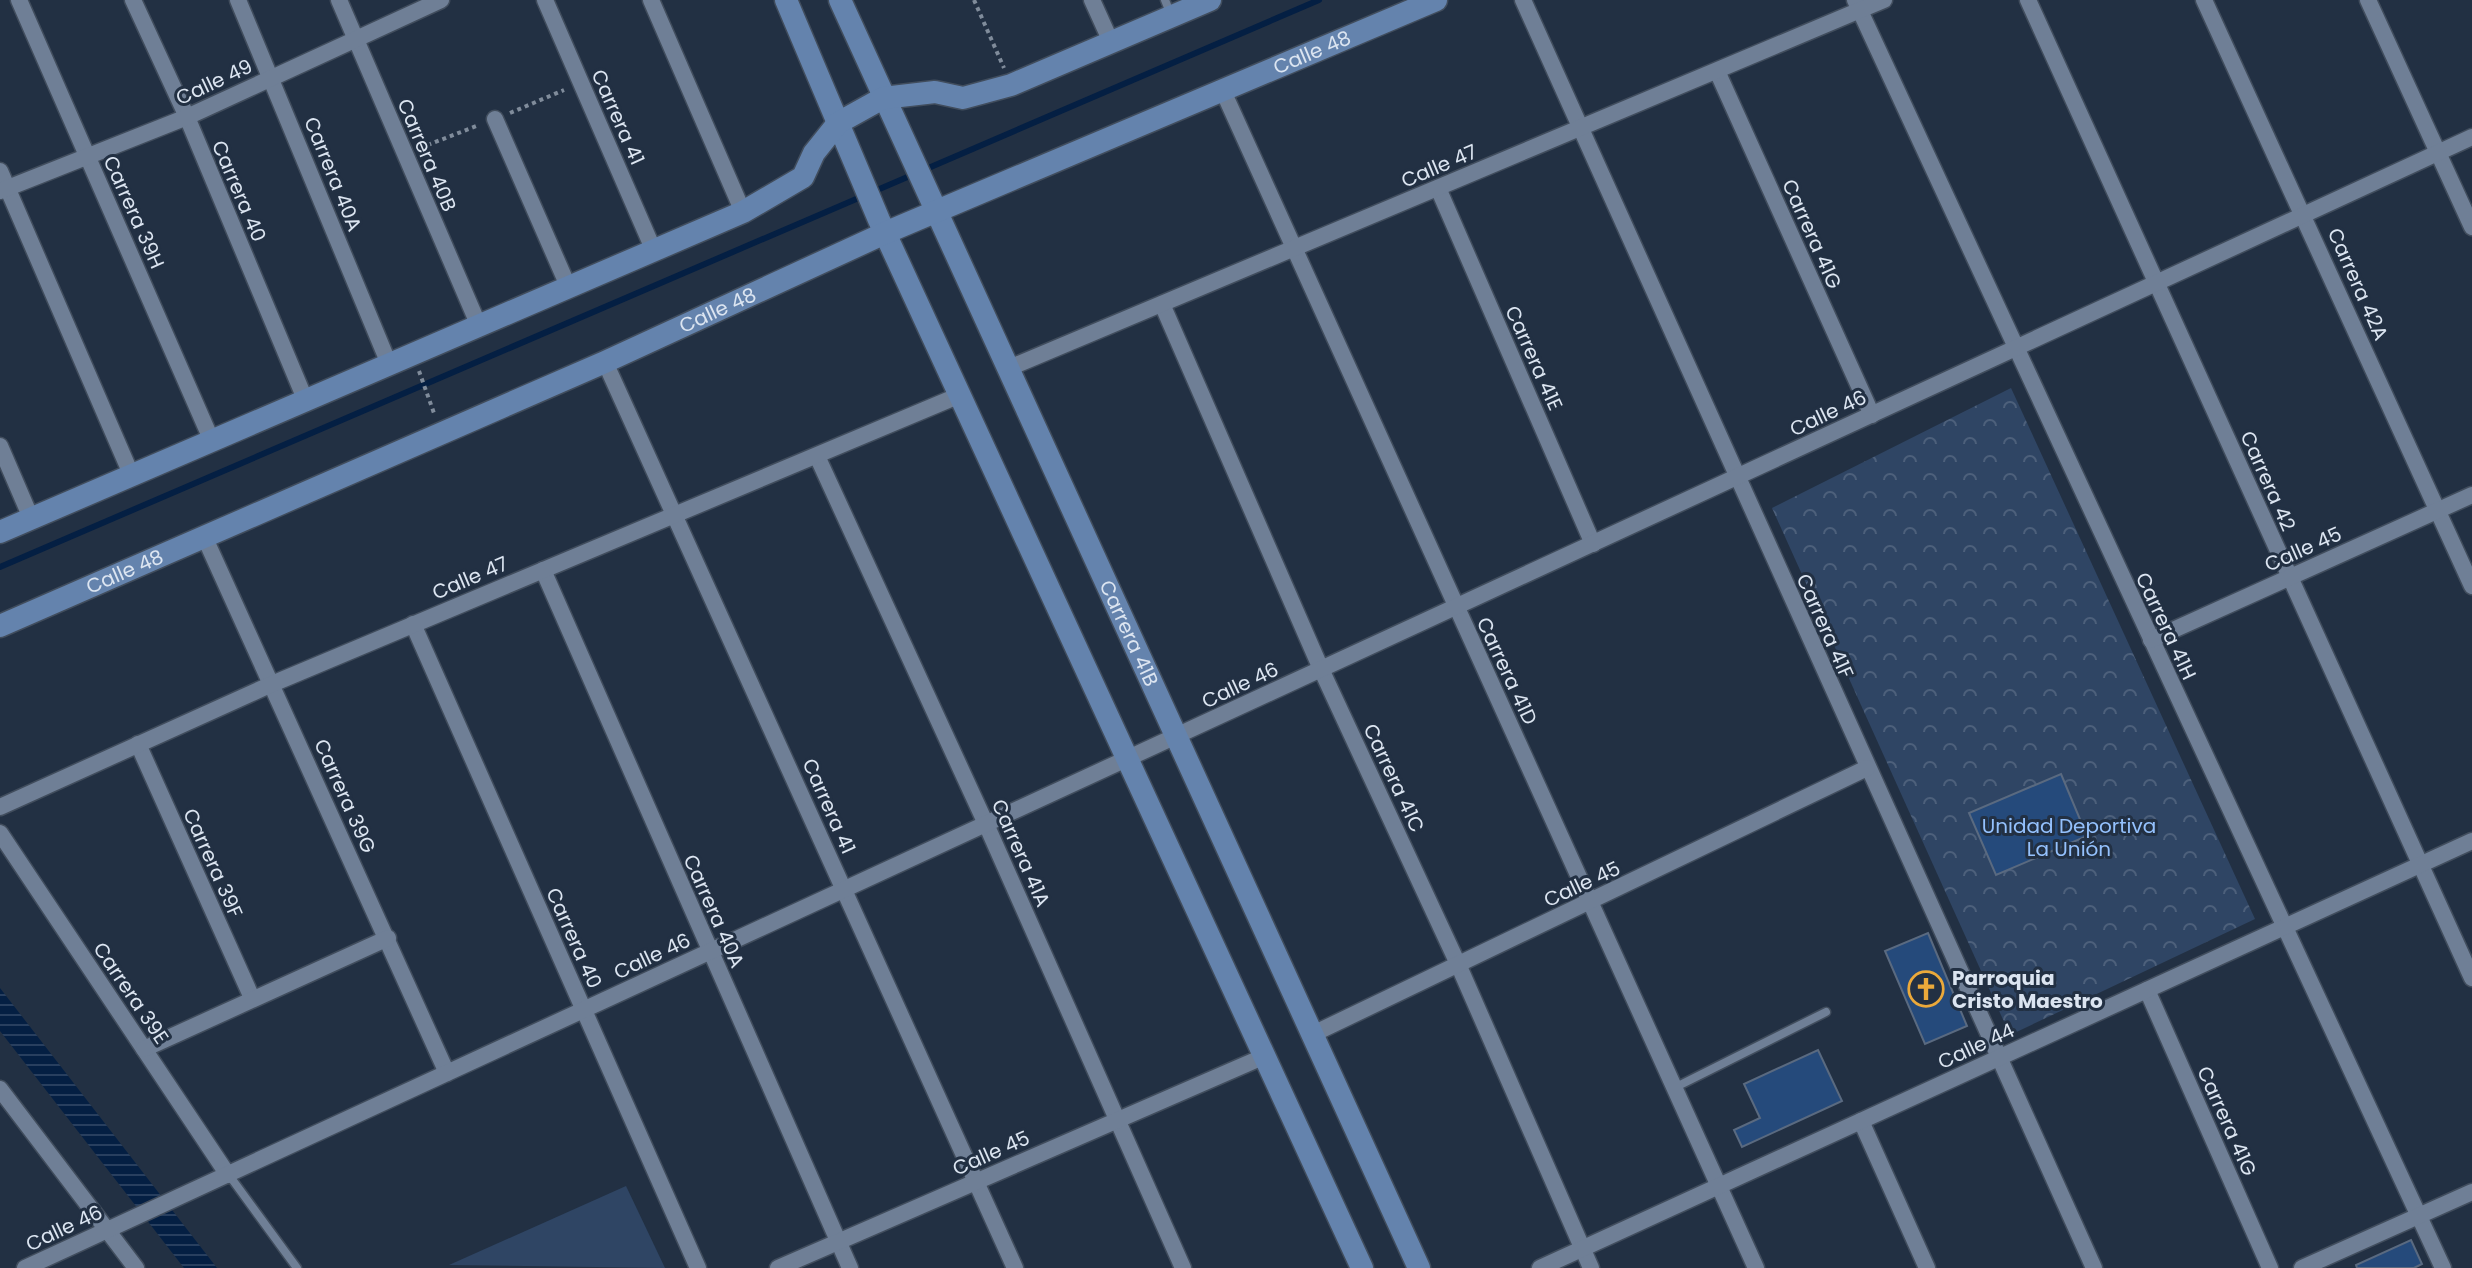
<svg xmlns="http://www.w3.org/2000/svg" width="2472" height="1268" font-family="Poppins,sans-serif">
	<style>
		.park { fill: url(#park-crowns) }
		.pitch { fill: #2f4564 }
		.water { fill: url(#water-rules) }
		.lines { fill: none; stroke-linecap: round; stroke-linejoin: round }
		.stream { stroke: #041f43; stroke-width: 6 }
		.building { fill: #254a7b; stroke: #5a6a80; stroke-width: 2 }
		.lane-casing { stroke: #414d5d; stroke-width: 11 }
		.street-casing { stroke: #414d5d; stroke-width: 19 }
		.secondary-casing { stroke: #414d5d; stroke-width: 25 }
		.path { stroke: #808c9b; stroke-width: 4; stroke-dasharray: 4 4; stroke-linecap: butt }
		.lane { stroke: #6f7f96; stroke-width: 8 }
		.street { stroke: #6f7f96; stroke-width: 16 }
		.secondary { stroke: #6483ad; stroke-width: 22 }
		.labels { text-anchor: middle; stroke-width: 6; stroke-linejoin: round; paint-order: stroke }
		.street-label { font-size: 20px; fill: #dce5f1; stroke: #223043 }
		.park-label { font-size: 20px; fill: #94c1fd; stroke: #223043 }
		.poi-label { font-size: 20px; font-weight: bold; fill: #dce5f1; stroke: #223043; text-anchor: start }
	</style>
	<defs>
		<pattern id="park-crowns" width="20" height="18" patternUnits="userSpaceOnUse" patternTransform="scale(2)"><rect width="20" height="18" fill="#2f4564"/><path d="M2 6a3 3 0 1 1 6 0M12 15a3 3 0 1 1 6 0" fill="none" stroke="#4d607b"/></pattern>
		<pattern id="water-rules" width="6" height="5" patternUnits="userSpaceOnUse" patternTransform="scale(2)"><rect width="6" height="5" fill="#041f43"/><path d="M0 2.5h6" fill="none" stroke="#283f5f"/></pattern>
	</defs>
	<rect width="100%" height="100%" fill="#223043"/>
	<polygon class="park" points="2011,388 2255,919 2010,1035 1772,508"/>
	<polygon class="pitch" points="626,1186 665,1268 449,1265"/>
	<polygon class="water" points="0,988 217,1268 184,1268 0,1031"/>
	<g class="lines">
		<polyline class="stream" points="0,567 1319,0"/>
	</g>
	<g class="building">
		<polygon points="2061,774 2087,836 1996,875 1969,813"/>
		<polygon points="1928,933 1967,1026 1925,1044 1885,951"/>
		<polygon points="1818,1050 1842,1101 1742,1147 1734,1130 1760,1118 1744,1084"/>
		<polygon points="2411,1240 2422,1264 2414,1268 2357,1268 2356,1265"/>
	</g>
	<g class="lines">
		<defs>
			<g id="lane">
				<polyline points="1165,0 1171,15"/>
				<polyline points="1674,1088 1826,1012"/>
				<polyline points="229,1175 297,1268"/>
			</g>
			<g id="street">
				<polyline points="19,0 211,439"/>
				<polyline points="133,0 187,117 305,399"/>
				<polyline points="238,0 389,364"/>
				<polyline points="339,0 479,326"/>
				<polyline points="545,0 654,251"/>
				<polyline points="651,0 743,212"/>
				<polyline points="1092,0 1111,42"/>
				<polyline points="1523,0 2094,1268"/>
				<polyline points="1855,0 2443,1268"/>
				<polyline points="2028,0 2472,978"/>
				<polyline points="2204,0 2472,586"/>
				<polyline points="2368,0 2472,227"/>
				<polyline points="1717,71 1872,415"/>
				<polyline points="1223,91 1756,1268"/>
				<polyline points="495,119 568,286"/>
				<polyline points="0,171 131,474"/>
				<polyline points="1438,188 1593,544"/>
				<polyline points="0,191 187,117 441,0"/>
				<polyline points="1162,304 1321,669 1458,964 1591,1268"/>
				<polyline points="605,362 1015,1268"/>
				<polyline points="1009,368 1884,0"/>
				<polyline points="0,446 31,518"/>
				<polyline points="817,456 986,824 1183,1268"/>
				<polyline points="204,536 447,1073"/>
				<polyline points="543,570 850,1268"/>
				<polyline points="413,624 698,1268"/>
				<polyline points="2151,640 2472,495"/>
				<polyline points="138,744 252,998"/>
				<polyline points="0,807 272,684 960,395"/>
				<polyline points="0,833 228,1175"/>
				<polyline points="2147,990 2270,1268"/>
				<polyline points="1313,1034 1867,768"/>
				<polyline points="144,1049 388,938"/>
				<polyline points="0,1089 136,1268"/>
				<polyline points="1861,1121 1927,1268"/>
				<polyline points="25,1268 2472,137"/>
				<polyline points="778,1268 1265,1056"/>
				<polyline points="1540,1268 2472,841"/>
				<polyline points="2302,1268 2472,1192"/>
			</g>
			<g id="secondary">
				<polyline points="786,0 879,220 1362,1268"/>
				<path id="s1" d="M840 0 1419 1268"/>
				<polyline points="0,532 743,212 803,177 814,153 838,123 883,98 935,92 963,98 1011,85 1210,0"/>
				<path id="s2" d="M0 626 605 362 885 233 1436 0"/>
			</g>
		</defs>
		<use href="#lane" class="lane-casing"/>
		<use href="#street" class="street-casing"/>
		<use href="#secondary" class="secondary-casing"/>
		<g class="path">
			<polyline points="974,0 1004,68"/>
			<polyline points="510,113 564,90"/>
			<polyline points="420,148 479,125"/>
			<polyline points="419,371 435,416"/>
		</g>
		<use href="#lane" class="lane"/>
		<use href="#street" class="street"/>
		<use href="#secondary" class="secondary"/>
	</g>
	<defs>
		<symbol id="church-ring" viewBox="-11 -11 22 22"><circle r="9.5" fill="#223043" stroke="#eba93a" stroke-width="1.5"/><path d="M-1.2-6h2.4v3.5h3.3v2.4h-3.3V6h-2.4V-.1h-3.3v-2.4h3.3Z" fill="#eba93a"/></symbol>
	</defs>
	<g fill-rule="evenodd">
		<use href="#church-ring" x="1906" y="969" width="40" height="40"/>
	</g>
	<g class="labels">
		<g class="street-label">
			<text dy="7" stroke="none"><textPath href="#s2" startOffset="1432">Calle 48</textPath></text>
			<text transform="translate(214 82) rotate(-25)" y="7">Calle 49</text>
			<text transform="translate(618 117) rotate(66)" y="7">Carrera 41</text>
			<text transform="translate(427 155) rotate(67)" y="7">Carrera 40B</text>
			<text transform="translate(1439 166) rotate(-23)" y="7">Calle 47</text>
			<text transform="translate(333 174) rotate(68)" y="7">Carrera 40A</text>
			<text transform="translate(239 191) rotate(67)" y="7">Carrera 40</text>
			<text transform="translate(134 212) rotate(66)" y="7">Carrera 39H</text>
			<text transform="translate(1812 234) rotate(66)" y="7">Carrera 41G</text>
			<text transform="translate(2358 284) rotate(66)" y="7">Carrera 42A</text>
			<text dy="7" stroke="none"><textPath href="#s2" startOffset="784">Calle 48</textPath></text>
			<text transform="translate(1534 358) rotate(66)" y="7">Carrera 41E</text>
			<text transform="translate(1828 413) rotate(-25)" y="7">Calle 46</text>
			<text transform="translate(2268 481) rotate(66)" y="7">Carrera 42</text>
			<text transform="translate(2303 549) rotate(-24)" y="7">Calle 45</text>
			<text dy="7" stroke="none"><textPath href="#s2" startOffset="136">Calle 48</textPath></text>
			<text transform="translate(470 578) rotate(-23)" y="7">Calle 47</text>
			<text transform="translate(1825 626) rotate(66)" y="7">Carrera 41F</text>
			<text transform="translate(2166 626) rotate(65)" y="7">Carrera 41H</text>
			<text dy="7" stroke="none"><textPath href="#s1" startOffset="696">Carrera 41B</textPath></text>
			<text transform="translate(1507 671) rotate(65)" y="7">Carrera 41D</text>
			<text transform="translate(1240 685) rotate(-25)" y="7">Calle 46</text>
			<text transform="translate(1394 778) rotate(65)" y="7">Carrera 41C</text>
			<text transform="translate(345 796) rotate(66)" y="7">Carrera 39G</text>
			<text transform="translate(829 806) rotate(66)" y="7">Carrera 41</text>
			<text transform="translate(1021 853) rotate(66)" y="7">Carrera 41A</text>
			<text transform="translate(213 863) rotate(66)" y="7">Carrera 39F</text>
			<text transform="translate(1582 884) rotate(-25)" y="7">Calle 45</text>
			<text transform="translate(714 911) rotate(66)" y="7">Carrera 40A</text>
			<text transform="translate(574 938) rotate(66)" y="7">Carrera 40</text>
			<text transform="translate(652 956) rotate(-25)" y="7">Calle 46</text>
			<text transform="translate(131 993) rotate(56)" y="7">Carrera 39E</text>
			<text transform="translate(1976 1046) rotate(-25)" y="7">Calle 44</text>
			<text transform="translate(2227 1121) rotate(66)" y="7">Carrera 41G</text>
			<text transform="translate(991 1153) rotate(-24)" y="7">Calle 45</text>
			<text transform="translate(64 1228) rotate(-25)" y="7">Calle 46</text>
		</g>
		<g class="park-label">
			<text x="2069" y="833">Unidad Deportiva<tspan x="2069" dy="23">La Unión</tspan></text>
		</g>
		<g class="poi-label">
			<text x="1952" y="985">Parroquia<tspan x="1952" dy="23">Cristo Maestro</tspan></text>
		</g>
	</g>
</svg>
